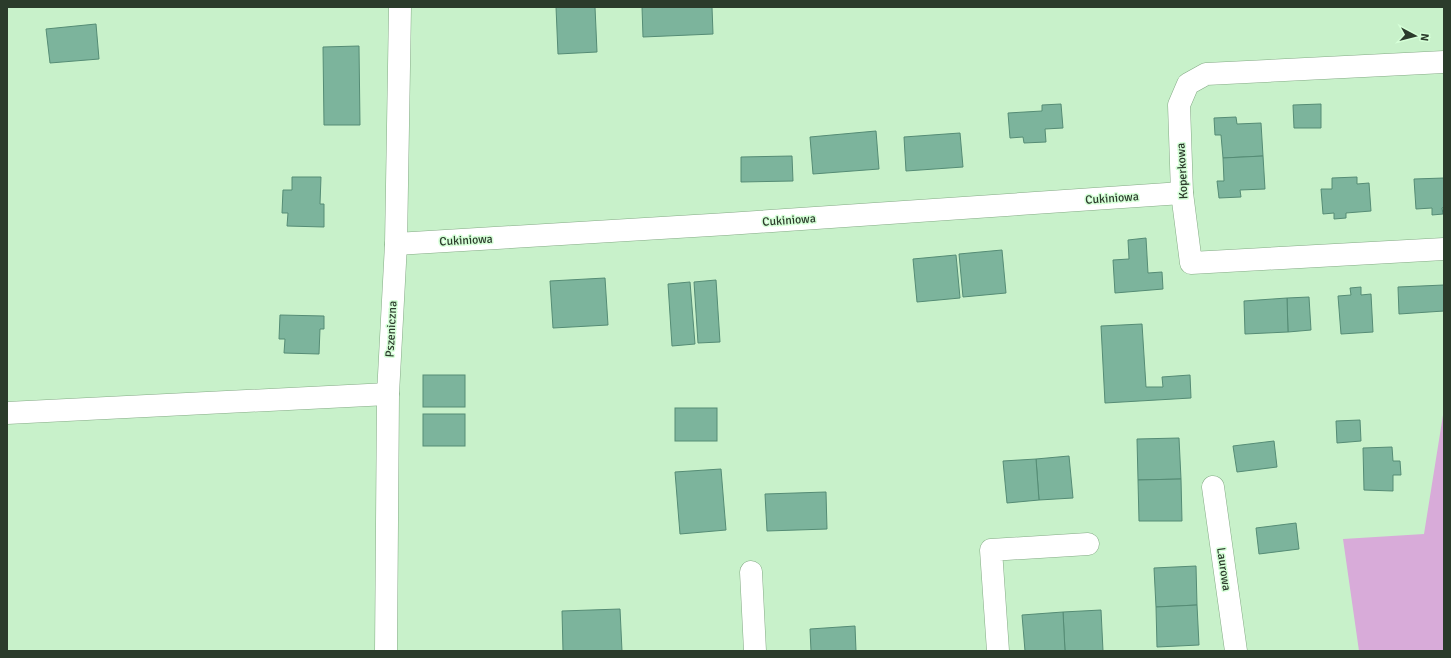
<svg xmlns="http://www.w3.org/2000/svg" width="1451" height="658" font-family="Signika,sans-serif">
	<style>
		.green { fill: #d8abd9 }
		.building { fill: #7cb49c; stroke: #558c75 }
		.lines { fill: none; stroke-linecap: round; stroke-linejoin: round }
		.minor-casing { stroke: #84aa85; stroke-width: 23 }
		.minor { stroke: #fff; stroke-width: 22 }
		.labels { text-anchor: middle; stroke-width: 3; stroke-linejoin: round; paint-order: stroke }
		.street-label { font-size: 12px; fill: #2b3b2b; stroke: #d5ffd7 }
	</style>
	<rect width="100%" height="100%" fill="#c8f1ca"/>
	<polygon class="green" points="1443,415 1444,651 1359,651 1343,539 1424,534"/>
	<g class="building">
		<polygon points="556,7 595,7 597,52 558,54"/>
		<polygon points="642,7 712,7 713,34 643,37"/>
		<polygon points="96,24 99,59 50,63 46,29"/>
		<polygon points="359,46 360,125 324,125 323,47"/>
		<polygon points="1061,104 1063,128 1045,129 1046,142 1024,143 1023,137 1010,138 1008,113 1042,111 1042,105"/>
		<polygon points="1321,104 1321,128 1294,128 1293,105"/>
		<polygon points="1236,117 1237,124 1261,123 1263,156 1223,158 1221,135 1215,135 1214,118"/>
		<polygon points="876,131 879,169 813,174 810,137"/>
		<polygon points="960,133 963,167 906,171 904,137"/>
		<polygon points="792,156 793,181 741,182 741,157"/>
		<polygon points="1263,156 1265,189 1240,190 1241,197 1219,198 1217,181 1224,181 1223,158"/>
		<polygon points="292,177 321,177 320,204 324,204 324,227 287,226 288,213 282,213 283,190 292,190"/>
		<polygon points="1357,177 1357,184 1369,183 1371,211 1346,213 1346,218 1334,219 1334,213 1323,214 1321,189 1332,189 1332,178"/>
		<polygon points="1444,178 1444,207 1442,208 1443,214 1432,215 1432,208 1416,209 1414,179"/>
		<polygon points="1146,238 1148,273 1162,272 1163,289 1115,293 1113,260 1129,259 1128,240"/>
		<polygon points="1002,250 1006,293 963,297 959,254"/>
		<polygon points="956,255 960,298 917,302 913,259"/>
		<polygon points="605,278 608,325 553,328 550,281"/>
		<polygon points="716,280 720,342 698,343 694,282"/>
		<polygon points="690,282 695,344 672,346 668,284"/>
		<polygon points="1444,285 1444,311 1399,314 1398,287"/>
		<polygon points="1361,287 1361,295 1371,294 1373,332 1341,334 1338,296 1351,295 1350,288"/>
		<polygon points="1309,297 1311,330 1288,332 1287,298"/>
		<polygon points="1287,298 1288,332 1245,334 1244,301"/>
		<polygon points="280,315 324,316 324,329 320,329 319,354 284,353 285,339 279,339"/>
		<polygon points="1142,324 1146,387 1163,387 1162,377 1190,375 1191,398 1105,403 1101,326"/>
		<rect x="423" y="375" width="42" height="32"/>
		<rect x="675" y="408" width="42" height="33"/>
		<rect x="423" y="414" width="42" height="32"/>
		<polygon points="1360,420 1361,441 1337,443 1336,421"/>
		<polygon points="1179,438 1181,479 1138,480 1137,439"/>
		<polygon points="1274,441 1277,467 1237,472 1233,446"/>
		<polygon points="1392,447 1393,461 1400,461 1401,475 1393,475 1393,491 1364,490 1363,448"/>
		<polygon points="1069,456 1073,498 1039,500 1036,459"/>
		<polygon points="1036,459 1039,500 1007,503 1003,461"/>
		<polygon points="721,469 726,530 680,534 675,472"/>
		<polygon points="1181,479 1182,521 1139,521 1138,480"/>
		<polygon points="826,492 827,529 767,531 765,494"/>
		<polygon points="1296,523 1299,549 1259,554 1256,528"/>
		<polygon points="1196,566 1197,605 1156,607 1154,568"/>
		<polygon points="1197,605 1199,645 1157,647 1156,607"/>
		<polygon points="620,609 622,651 563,651 562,611"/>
		<polygon points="1101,610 1103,651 1065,651 1063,612"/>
		<polygon points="1063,612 1065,651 1025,651 1022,615"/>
		<polygon points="855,626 856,651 811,651 810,629"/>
	</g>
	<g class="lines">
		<defs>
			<g id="minor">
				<polyline points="1444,62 1206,74 1188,84 1179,105 1182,193 1191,263 1444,249"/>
				<polyline points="396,244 727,224 1182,193"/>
				<polyline points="7,413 388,394"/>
				<polyline points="1213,487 1236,651"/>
				<polyline points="751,572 755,651"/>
				<polyline points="386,651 388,394 396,244 400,7"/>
				<polyline points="998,651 991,550 1088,544"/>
			</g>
		</defs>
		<use href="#minor" class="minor-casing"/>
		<use href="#minor" class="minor"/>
	</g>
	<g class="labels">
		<g class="street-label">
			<text transform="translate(1182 171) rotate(-93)" y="4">Koperkowa</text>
			<text transform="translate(1112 198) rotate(-4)" y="4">Cukiniowa</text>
			<text transform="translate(789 220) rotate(-4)" y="4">Cukiniowa</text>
			<text transform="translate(466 240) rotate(-3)" y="4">Cukiniowa</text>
			<text transform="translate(391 329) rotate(-87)" y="4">Pszeniczna</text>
			<text transform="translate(1224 569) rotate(82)" y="4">Laurowa</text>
		</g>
	</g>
	<rect width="1451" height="658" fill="none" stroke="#2b3b2b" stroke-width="16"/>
	<g transform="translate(1415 36) rotate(97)" stroke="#d5ffd7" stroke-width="3" paint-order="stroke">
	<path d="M0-3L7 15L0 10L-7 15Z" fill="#2b3b2b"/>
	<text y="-6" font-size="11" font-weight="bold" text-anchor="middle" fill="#2b3b2b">N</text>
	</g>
</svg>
